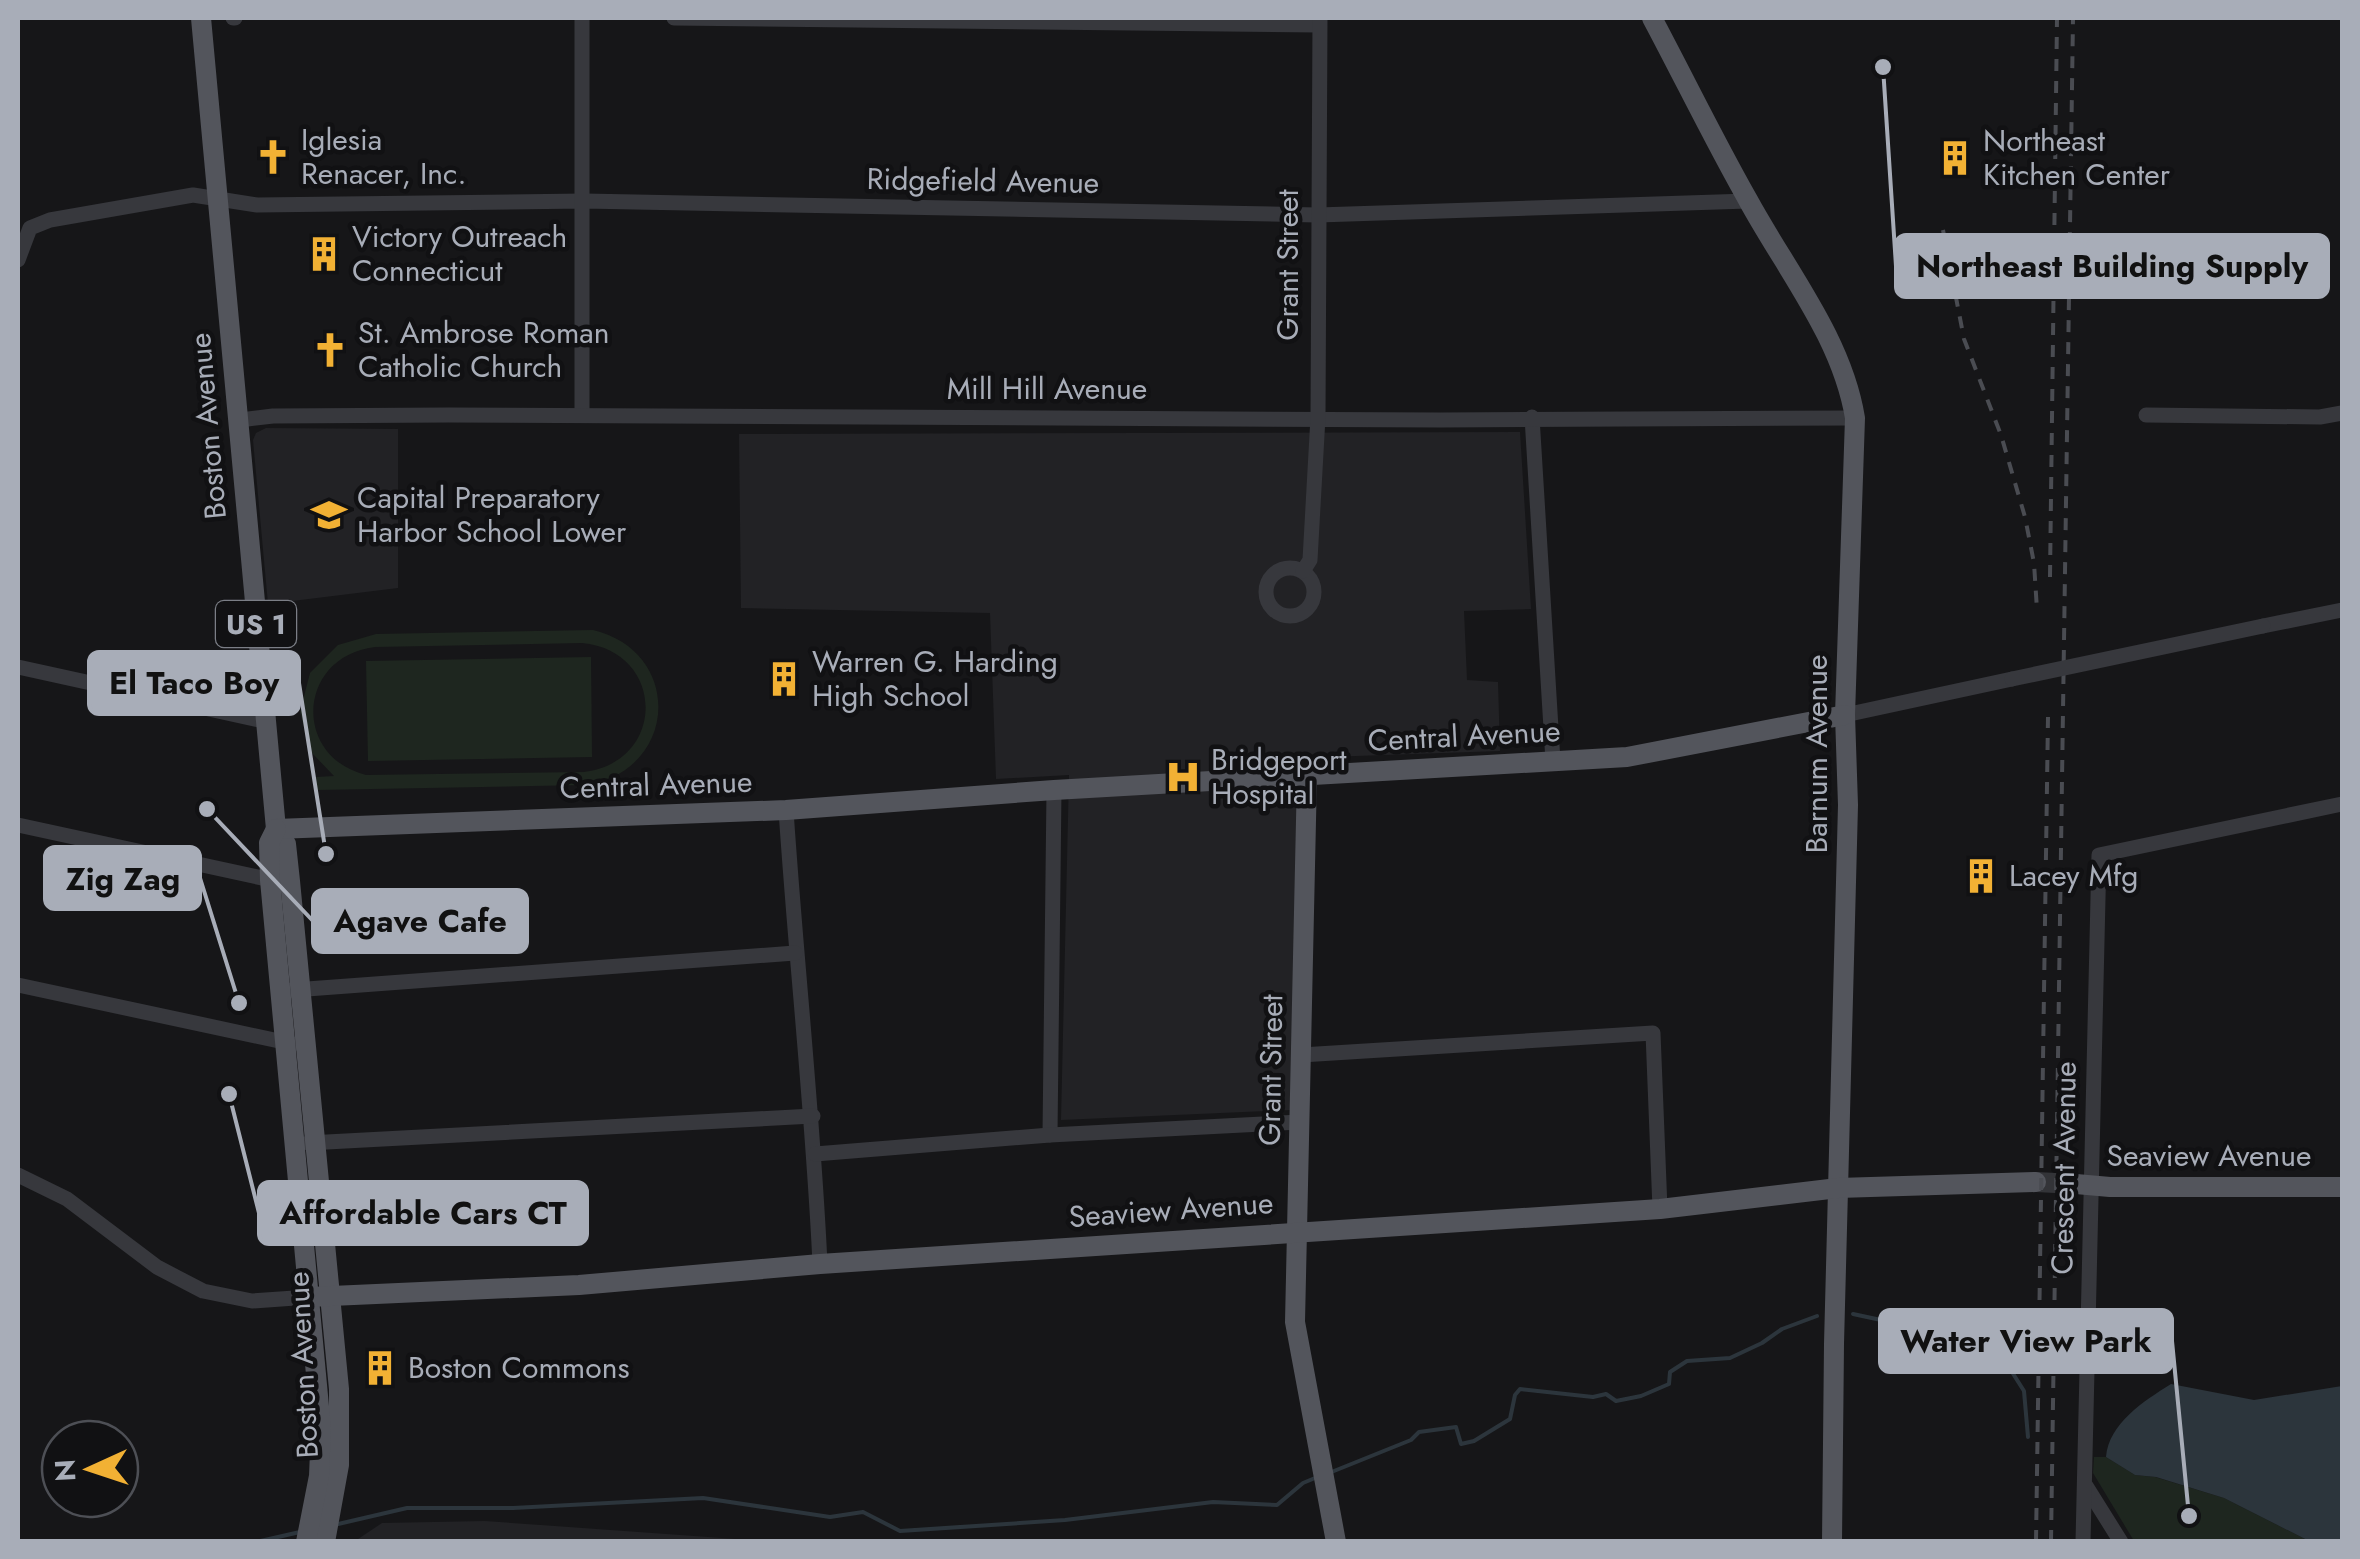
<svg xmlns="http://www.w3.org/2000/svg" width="2360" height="1559" font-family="Jost,sans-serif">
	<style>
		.built { fill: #222225 }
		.green { fill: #1e261f; fill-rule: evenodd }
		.water { fill: #2c353c }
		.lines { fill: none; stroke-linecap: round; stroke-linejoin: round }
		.stream { stroke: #2c353c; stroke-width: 4 }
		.major-tunnel { stroke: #333438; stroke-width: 20; stroke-dasharray: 20 10; stroke-linecap: butt }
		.minor { stroke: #37383d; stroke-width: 15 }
		.major { stroke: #53555c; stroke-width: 20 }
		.rail { stroke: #4a4c52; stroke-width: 4; stroke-dasharray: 12 10; stroke-linecap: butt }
		.minor-bridge { stroke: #37383d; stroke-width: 15 }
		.labels { text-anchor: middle; stroke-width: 9; stroke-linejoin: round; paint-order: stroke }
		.shield { fill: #111113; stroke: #7b7e86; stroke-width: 2.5 }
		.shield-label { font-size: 28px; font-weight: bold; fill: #a8adb8 }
		.poi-label { font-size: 30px; fill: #a8adb8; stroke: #111113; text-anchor: start }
		.street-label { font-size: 30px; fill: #a8adb8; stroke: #111113 }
		.leader { fill: none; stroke: #a8adb8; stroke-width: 4 }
		.callout-dot { fill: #a8adb8; stroke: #111113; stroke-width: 4 }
		.callout { fill: #a8adb8; stroke: #a8adb8; stroke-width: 4 }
		.callout-label { font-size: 32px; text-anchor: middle; font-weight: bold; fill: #111 }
	</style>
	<rect width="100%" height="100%" fill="#161618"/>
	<g class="built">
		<polygon points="266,428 398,429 398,588 268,604 253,440 256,433"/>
		<polygon points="1520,432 1531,609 1464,611 1467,680 1498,682 1500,751 1298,758 1292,1110 1061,1120 1069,775 996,779 990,613 741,608 739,434"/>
		<polygon points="485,1521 764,1541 355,1541 382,1523"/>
	</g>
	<g class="green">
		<path d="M593 630C685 652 678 773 584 785L317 790 316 777 334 776 310 751 300 712 310 673 338 645 376 634ZM582 643C666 651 667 762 584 772L366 775C291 756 298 656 375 647Z"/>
		<polygon points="591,657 592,757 368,761 366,661"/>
		<polygon points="2094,1457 2106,1457 2135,1475 2155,1477 2224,1498 2309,1541 2134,1541 2093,1473"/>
	</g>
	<path class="water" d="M2171 1384 2254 1400 2342 1386V1541H2309L2224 1498 2156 1477 2135 1475 2106 1457C2109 1423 2144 1401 2171 1384Z"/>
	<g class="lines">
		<g class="stream">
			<polyline points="1853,1314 1881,1320 1901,1334 1952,1336 1991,1352 2012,1372 2024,1391 2028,1437"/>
			<polyline points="1329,1473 1411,1440 1419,1432 1456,1427 1461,1444 1474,1441 1510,1419 1515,1395 1520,1389 1593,1397 1606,1394 1616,1401 1641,1396 1669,1384 1670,1372 1687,1361 1730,1358 1762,1343 1782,1329 1817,1316"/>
			<polyline points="334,1525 407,1508 513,1508 703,1498 830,1517 863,1512 900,1531 1065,1520 1213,1502 1277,1505 1303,1483 1315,1478"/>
			<polyline points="256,1542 300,1532"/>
		</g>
		<polyline class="major-tunnel" points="2036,1182 2076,1184"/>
		<g class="minor">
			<polyline points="233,18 235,18"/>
			<polyline points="674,18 1319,25"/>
			<polyline points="18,260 30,228 50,220 193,195 257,205 584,201 1318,215 1748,201"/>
			<polyline points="582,415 582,18"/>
			<polyline points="2146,415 2320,417 2342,413"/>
			<polyline points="1532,417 1553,761"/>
			<polyline points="240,420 273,416 449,415 1441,420 1855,418"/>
			<circle cx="1290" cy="592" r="24"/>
			<polyline points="1303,571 1310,560 1318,417 1320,18"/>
			<polyline points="2263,626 2342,610"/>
			<polyline points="18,667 264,721"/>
			<polyline points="1845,715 2012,679"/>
			<path d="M786 810C796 961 813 1112 820 1264"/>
			<polyline points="18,825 276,881"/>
			<polyline points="18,985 293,1044"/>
			<polyline points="280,991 795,953"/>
			<polyline points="1301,1055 1653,1033 1660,1209"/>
			<polyline points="1050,1135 1054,790"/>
			<polyline points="308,1143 813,1116"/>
			<polyline points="815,1154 1050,1135 1300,1122"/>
			<polyline points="18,1175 67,1199 157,1267 203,1291 252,1301 309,1297"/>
			<polyline points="2086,1486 2121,1542"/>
			<polyline points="2083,1542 2099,855 2342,804"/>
		</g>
		<g class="major">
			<polyline points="201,18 276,829 286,844 290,881 339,1389 339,1465 325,1542"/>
			<path d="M1652 18C1684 78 1714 140 1748 200 1786 270 1842 338 1855 418L1845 715 1848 805 1834 1344 1832 1542"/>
			<polyline points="1307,775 1295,1322 1336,1542"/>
			<polyline points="276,829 786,810 1054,790 1627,757 1845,715"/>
			<polyline points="276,829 269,843 270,880 321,1428 319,1476 306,1542"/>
			<polyline points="2076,1184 2110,1187 2342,1187"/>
			<polyline points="309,1297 579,1285 820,1264 1660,1209 1838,1188 2036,1182"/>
		</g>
		<g class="rail">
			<polyline points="1943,230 1964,339 2001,435 2025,517 2034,563 2037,610"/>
			<polyline points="2050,577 2057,18"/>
			<polyline points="2036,1542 2048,717"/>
			<polyline points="2051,1542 2073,18"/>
		</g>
		<polyline class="minor-bridge" points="2012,679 2263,626"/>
	</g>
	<defs>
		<symbol id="church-bare" viewBox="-9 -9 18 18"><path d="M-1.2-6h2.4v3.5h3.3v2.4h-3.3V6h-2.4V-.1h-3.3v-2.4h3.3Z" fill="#f2b134" stroke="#111113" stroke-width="2.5" paint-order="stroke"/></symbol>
		<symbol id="building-bare" viewBox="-9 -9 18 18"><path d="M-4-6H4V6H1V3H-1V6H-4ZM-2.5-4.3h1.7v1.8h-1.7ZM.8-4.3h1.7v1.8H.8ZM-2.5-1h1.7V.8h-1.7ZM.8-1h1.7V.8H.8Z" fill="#f2b134" stroke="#111113" stroke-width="2.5" paint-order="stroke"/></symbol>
		<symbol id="school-bare" viewBox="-9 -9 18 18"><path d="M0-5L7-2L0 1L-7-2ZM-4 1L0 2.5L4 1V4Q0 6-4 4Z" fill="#f2b134" stroke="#111113" stroke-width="2.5" paint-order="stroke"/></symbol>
		<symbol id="hospital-bare" viewBox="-9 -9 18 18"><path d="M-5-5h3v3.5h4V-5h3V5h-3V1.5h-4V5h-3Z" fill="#f2b134" stroke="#111113" stroke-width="2.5" paint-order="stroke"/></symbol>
	</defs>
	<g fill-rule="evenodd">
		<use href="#church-bare" x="248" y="132" width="50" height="50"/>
		<use href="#building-bare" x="1930" y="133" width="50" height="50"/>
		<use href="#building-bare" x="299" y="229" width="50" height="50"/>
		<use href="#church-bare" x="305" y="325" width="50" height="50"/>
		<use href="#school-bare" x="304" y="490" width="50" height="50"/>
		<use href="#building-bare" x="759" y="654" width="50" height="50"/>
		<use href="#hospital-bare" x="1158" y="752" width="50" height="50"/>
		<use href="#building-bare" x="1956" y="851" width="50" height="50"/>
		<use href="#building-bare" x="355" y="1343" width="50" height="50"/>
	</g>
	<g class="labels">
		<rect class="shield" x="216" y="601" width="80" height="46" rx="8"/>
		<g class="shield-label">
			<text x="256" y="634">US 1</text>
		</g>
		<g class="poi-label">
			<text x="301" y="150">Iglesia<tspan x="301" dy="34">Renacer, Inc.</tspan></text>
			<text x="1983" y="151">Northeast<tspan x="1983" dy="34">Kitchen Center</tspan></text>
			<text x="352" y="247">Victory Outreach<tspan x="352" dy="34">Connecticut</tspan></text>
			<text x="358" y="343">St. Ambrose Roman<tspan x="358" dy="34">Catholic Church</tspan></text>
			<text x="357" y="508">Capital Preparatory<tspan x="357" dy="34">Harbor School Lower</tspan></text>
			<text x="812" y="672">Warren G. Harding<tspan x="812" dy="34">High School</tspan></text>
			<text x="1211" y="770">Bridgeport<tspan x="1211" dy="34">Hospital</tspan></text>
			<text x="2009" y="886">Lacey Mfg</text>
			<text x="408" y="1378">Boston Commons</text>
		</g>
		<g class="street-label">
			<text transform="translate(983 181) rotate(1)" y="10">Ridgefield Avenue</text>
			<text transform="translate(1288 265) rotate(-90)" y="10">Grant Street</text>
			<text x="1047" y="399">Mill Hill Avenue</text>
			<text transform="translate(208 426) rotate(-95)" y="10">Boston Avenue</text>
			<text transform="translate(1464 736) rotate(-3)" y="10">Central Avenue</text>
			<text transform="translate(1817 754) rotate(-90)" y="10">Barnum Avenue</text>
			<text transform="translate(656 785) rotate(-2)" y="10">Central Avenue</text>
			<text transform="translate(1271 1070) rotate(-89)" y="10">Grant Street</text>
			<text x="2209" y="1166">Seaview Avenue</text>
			<text transform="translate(2064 1168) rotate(-89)" y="10">Crescent Avenue</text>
			<text transform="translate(1171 1210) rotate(-4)" y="10">Seaview Avenue</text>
			<text transform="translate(303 1365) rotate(-93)" y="10">Boston Avenue</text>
		</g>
	</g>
	<path class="leader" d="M1883 67L1896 266M326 854L299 683M239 1003L200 878M207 809L313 921M229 1094L259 1213M2189 1516L2172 1341"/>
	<g class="callout-dot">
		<circle cx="1883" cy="67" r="10"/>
		<circle cx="326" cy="854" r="10"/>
		<circle cx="239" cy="1003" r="10"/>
		<circle cx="207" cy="809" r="10"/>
		<circle cx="229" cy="1094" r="10"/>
		<circle cx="2189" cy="1516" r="10"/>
	</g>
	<g class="callout">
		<rect x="1896" y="235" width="432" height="62" rx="10"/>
		<rect x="89" y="652" width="210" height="62" rx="10"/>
		<rect x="45" y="847" width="155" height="62" rx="10"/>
		<rect x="313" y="890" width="214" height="62" rx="10"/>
		<rect x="259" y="1182" width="328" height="62" rx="10"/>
		<rect x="1880" y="1310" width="292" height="62" rx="10"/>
	</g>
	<g class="callout-label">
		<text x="2112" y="277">Northeast Building Supply</text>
		<text x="194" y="694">El Taco Boy</text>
		<text x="123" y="890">Zig Zag</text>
		<text x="420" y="932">Agave Cafe</text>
		<text x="423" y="1224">Affordable Cars CT</text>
		<text x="2026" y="1352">Water View Park</text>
	</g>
	<rect width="2360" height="1559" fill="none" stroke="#a8adb8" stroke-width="40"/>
	<g transform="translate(90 1469) rotate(267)"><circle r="48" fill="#111113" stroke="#4d4f55" stroke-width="2.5"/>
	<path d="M0-8L18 38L0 25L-18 38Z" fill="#f2b134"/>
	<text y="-15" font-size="28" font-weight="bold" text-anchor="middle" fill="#a8adb8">N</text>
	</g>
</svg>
